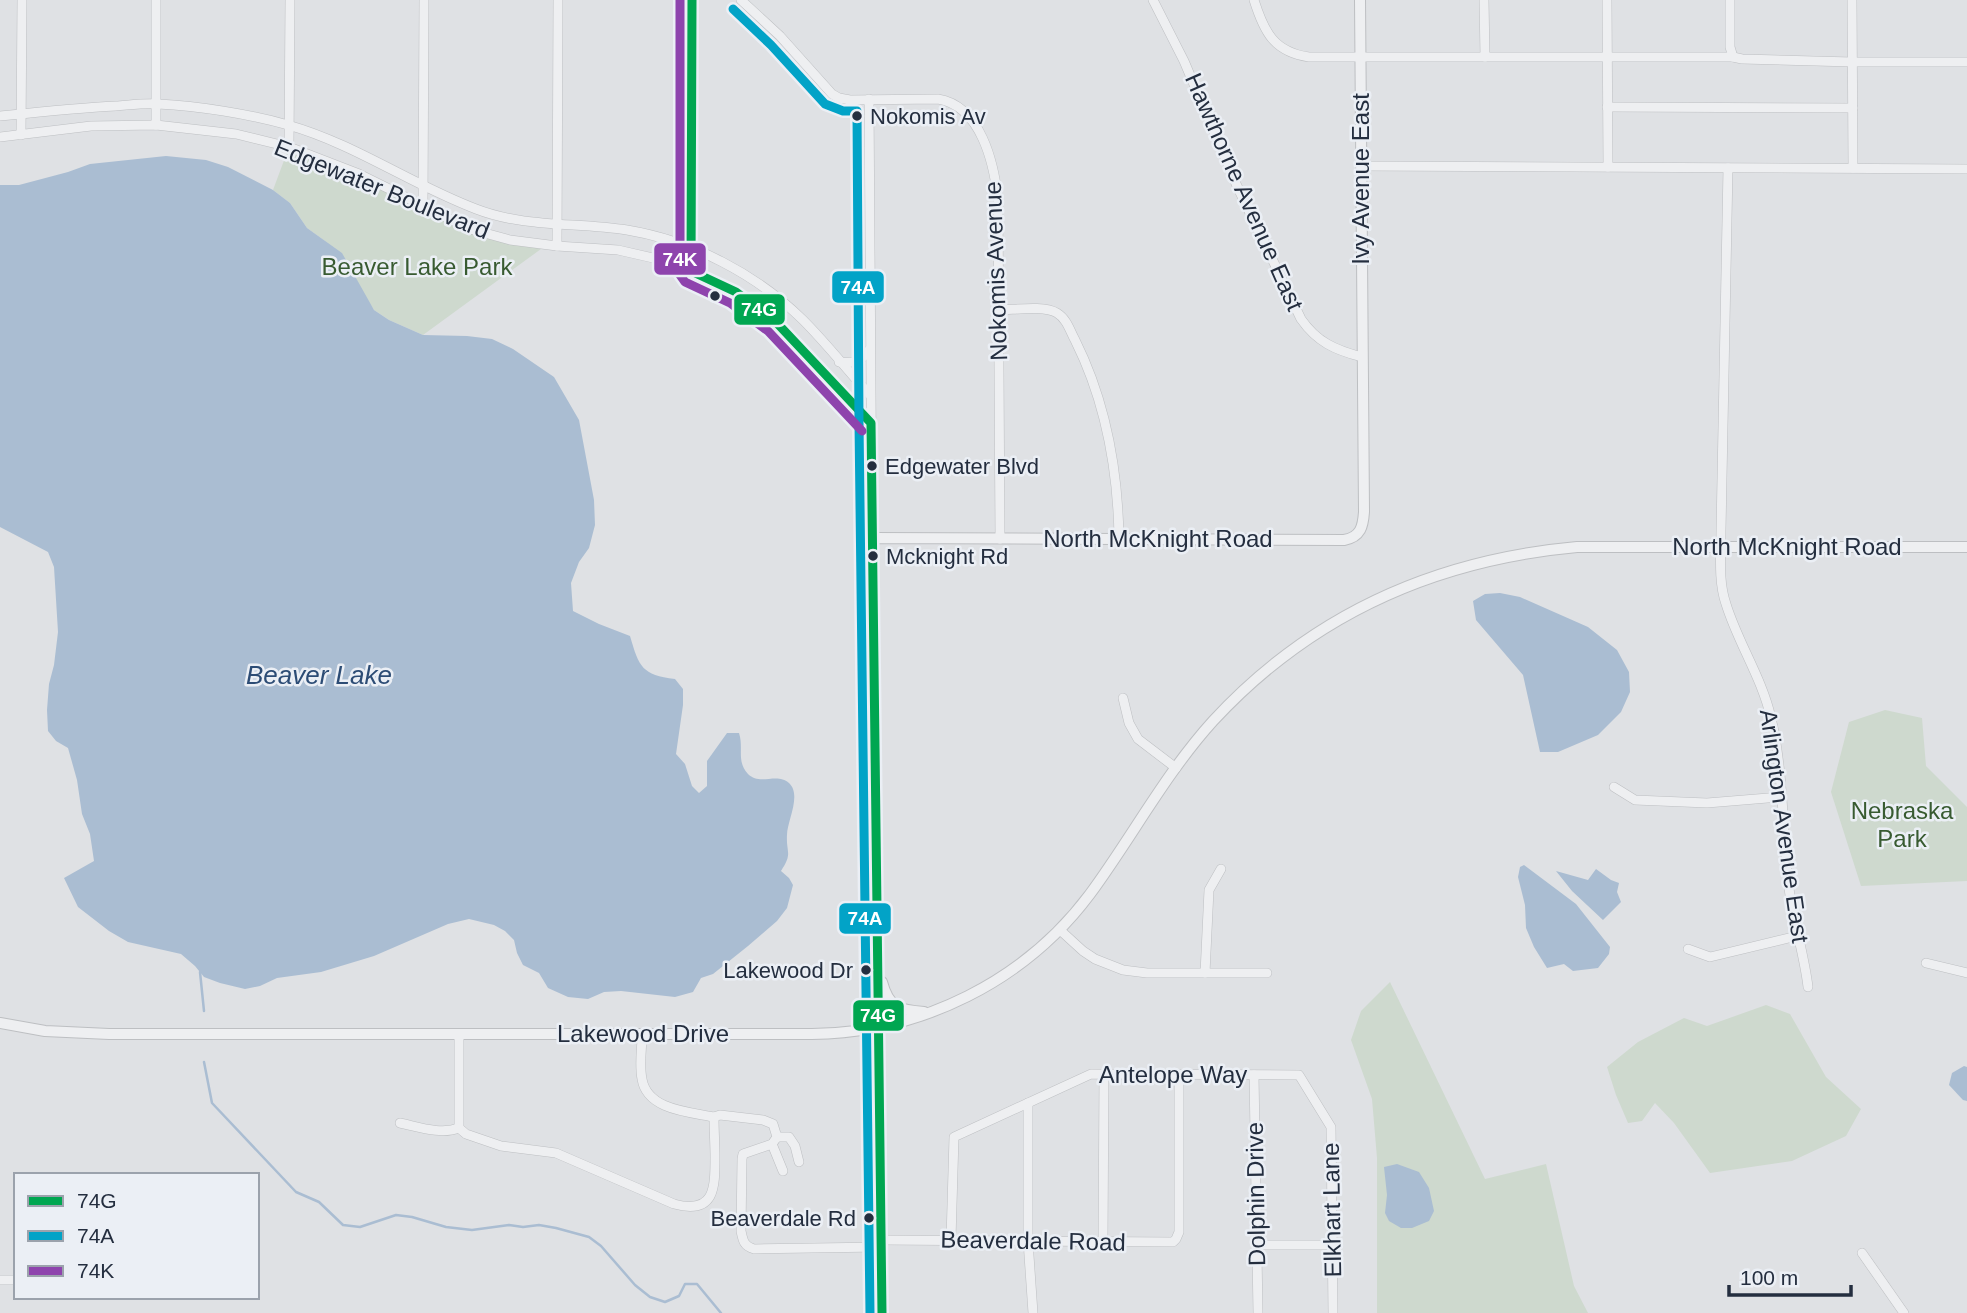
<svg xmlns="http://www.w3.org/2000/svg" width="1967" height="1313" font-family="Helvetica,sans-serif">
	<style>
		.green { fill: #ced9ce }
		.water { fill: #aabdd2 }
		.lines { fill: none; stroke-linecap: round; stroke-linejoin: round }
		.stream { stroke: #aabdd2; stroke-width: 2.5 }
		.minor-casing { stroke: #bdbfc2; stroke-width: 10 }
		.tertiary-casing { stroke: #bdbfc2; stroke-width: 12 }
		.minor { stroke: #eeeff1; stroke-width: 9 }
		.tertiary { stroke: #eeeff1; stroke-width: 10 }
		.bus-1-casing { stroke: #ebeff5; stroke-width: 14 }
		.bus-2-casing { stroke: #ebeff5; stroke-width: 14 }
		.bus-3-casing { stroke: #ebeff5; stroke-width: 14 }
		.bus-1 { stroke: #00a651; stroke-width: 9 }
		.bus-2 { stroke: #02a3c7; stroke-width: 9 }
		.bus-3 { stroke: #8e44ad; stroke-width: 9 }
		.bus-dot { fill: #242e3f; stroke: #ebeff5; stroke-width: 2.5 }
		.labels { text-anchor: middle; stroke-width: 5; stroke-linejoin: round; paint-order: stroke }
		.bus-label { font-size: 22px; fill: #242e3f; stroke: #ebeff5; text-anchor: start }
		.street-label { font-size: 24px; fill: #242e3f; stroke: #ebeff5 }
		.park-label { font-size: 24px; fill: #385b31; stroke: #ebeff5 }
		.water-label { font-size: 26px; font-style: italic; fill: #2c4c75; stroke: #ebeff5 }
		.line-badge { stroke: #ebeff5; stroke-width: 2.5 }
		.badge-label { font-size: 19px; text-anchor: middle; font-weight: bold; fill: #fff }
	</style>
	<rect width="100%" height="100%" fill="#dfe1e4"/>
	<g class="green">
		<polygon points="289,147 359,174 470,229 541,249 423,335 389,320 374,310 361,290 353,272 325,241 307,228 290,203 273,190"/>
		<polygon points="1885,710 1922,718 1926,766 1967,807 1967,881 1861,886 1831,792 1849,722"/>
		<polygon points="1390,982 1485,1179 1546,1164 1574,1286 1588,1313 1377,1313 1377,1158 1372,1099 1351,1040 1361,1011"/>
		<polygon points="1766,1005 1790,1014 1826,1077 1861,1109 1846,1136 1792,1161 1710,1173 1674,1123 1655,1103 1642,1121 1628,1123 1616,1095 1607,1067 1638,1042 1684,1018 1707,1026"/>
	</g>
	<g class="water">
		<path d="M166 156 206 160 228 167 273 190 290 203 307 228 342 253 374 310 389 320 423 335 467 336 492 339 513 349 554 377 579 420 594 500 595 525 589 548 579 562 571 583 573 611 599 624 630 636C639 667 642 675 675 679L683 689V705L676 754 685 764 692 786 699 793 707 786V761L727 733H739C744 748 736 761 748 774 760 786 777 772 789 783 802 795 787 821 787 835 786 853 793 853 781 871L789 878 793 885 787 908 777 921 748 946 713 974 701 978 693 992 675 997 621 991 604 992 588 999 568 997 548 988 539 973 523 965 517 953 514 940 505 931 494 925 469 919 448 924 374 956 321 972 277 978 260 986 245 989 220 983 204 977 195 966 181 954 128 942 109 931 78 907 64 878 94 861 90 834 82 814 77 780 68 748 56 741 48 731 47 710 49 684 54 665 58 632 54 567 48 552 0 527V185H19L68 172 90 164Z"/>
		<polygon points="1500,593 1520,597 1588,627 1617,650 1629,672 1630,692 1621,712 1598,735 1558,752 1540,752 1523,675 1476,620 1473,601 1485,594"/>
		<polygon points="1524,865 1576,904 1610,947 1609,954 1598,968 1573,971 1564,964 1547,968 1534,947 1526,928 1525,905 1518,877 1520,867"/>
		<polygon points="1596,869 1611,880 1619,883 1617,892 1621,902 1603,920 1572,891 1556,871 1588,880"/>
		<polygon points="1964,1066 1967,1067 1967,1101 1963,1100 1949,1085 1952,1073"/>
		<polygon points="1397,1164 1419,1172 1429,1188 1434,1211 1429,1221 1412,1228 1401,1228 1389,1221 1385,1213 1387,1195 1384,1167"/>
	</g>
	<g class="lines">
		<g class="stream">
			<polyline points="200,972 204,1011"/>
			<polyline points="204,1062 212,1103 296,1192 319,1202 343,1225 360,1227 396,1215 412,1217 446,1227 472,1230 509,1225 523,1227 539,1225 556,1228 589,1237 601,1246 635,1285 650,1297 665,1302 679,1296 685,1284 697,1284 721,1313"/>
		</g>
		<defs>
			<g id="minor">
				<path d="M741 0 780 36 832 94 839 98 850 100 938 99C981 106 994 163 998 200L1000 539"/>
				<path d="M1153 0 1184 61 1237 186 1301 319C1317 342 1335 350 1362 357"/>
				<path d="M1254 0C1264 32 1274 52 1309 57H1733L1742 59 1852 62H1967"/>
				<polyline points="1484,0 1485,57"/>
				<polyline points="1607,0 1608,167"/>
				<polyline points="1730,0 1730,47 1733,57"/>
				<polyline points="1852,0 1853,168"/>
				<polyline points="869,99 872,538"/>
				<polyline points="1607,107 1853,108"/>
				<path d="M0 116C39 112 77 108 116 106 130 105 144 103 158 104 199 106 249 114 288 125 355 144 412 185 476 209 525 228 577 222 627 230 693 241 756 274 803 320 827 344 848 371 870 395"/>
				<polyline points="156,125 156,0"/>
				<polyline points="21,135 22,0"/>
				<polyline points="0,137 91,126 156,125 236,134 289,147 359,174 470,229 510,240 557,246 618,250 675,263 736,292 776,322 871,423"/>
				<polyline points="289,147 290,0"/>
				<polyline points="1361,166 1967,169"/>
				<path d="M1728 168 1721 530C1721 554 1718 581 1726 604 1738 643 1762 678 1771 718 1784 772 1782 832 1789 888 1793 921 1804 953 1808 987"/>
				<polyline points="423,206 424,0"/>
				<polyline points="557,246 558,0"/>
				<polyline points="691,271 692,0"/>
				<path d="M999 310C1014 310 1044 305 1057 313 1067 319 1070 331 1075 340 1106 402 1118 470 1119 539"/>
				<path d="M839 362C854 363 860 363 869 350"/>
				<polyline points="1123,698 1129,723 1138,739 1176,768"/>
				<polyline points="1614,787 1635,800 1707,803 1781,797"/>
				<polyline points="1060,930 1083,951 1095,959 1123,970 1147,973 1267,973"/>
				<polyline points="1688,949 1710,957 1797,936"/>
				<polyline points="1926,963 1967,973"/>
				<polyline points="1205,973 1209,890 1221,869"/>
				<path d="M459 1035V1128L466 1134 501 1146 556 1153 674 1204C715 1215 715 1188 715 1157 715 1144 714 1131 714 1117 689 1112 647 1110 642 1079 639 1064 642 1049 642 1035"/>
				<polyline points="1254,1075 1258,1313"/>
				<polyline points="1028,1103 1028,1241 1033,1313"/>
				<path d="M714 1117 720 1115 763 1120 773 1124 777 1137 772 1144 743 1154 742 1159 741 1231C743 1241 744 1246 754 1249L881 1247"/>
				<path d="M400 1123C419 1127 441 1135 459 1128"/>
				<polyline points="777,1137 789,1137 795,1146 799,1162"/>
				<polyline points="772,1144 783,1171"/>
				<polyline points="951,1239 954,1137 1091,1074 1299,1075 1331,1127 1333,1313"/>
				<polyline points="881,1240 1173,1242 1176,1239 1179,1232 1179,1074"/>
				<polyline points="1103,1242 1104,1074"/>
				<polyline points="1257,1245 1332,1245"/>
				<polyline points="1862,1253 1904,1313"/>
				<polyline points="0,1280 16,1280"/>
			</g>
			<g id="tertiary">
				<path d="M882 982C889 1008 899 1010 924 1012"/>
				<path d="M0 1023 45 1031 109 1034H812C921 1033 1025 981 1090 894 1132 837 1165 774 1213 721 1311 615 1433 560 1577 547H1967"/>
				<path d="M882 1313 872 538 1344 540C1361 537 1363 526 1364 512L1360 0"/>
			</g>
		</defs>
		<use href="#minor" class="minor-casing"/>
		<use href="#tertiary" class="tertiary-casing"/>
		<use href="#minor" class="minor"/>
		<use href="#tertiary" class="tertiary"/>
		<defs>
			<polyline id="bus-1" points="692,0 691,271 736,292 776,322 871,423 882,1313"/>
			<polyline id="bus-2" points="733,9 771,45 825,104 843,111 857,111 859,423 870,1313"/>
			<polyline id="bus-3" points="680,0 680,275 685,282 730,303 768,331 862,431"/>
		</defs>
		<use href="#bus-1" class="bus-1-casing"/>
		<use href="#bus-2" class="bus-2-casing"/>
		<use href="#bus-3" class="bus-3-casing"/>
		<use href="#bus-1" class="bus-1"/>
		<use href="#bus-2" class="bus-2"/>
		<use href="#bus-3" class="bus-3"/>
	</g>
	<g class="bus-dot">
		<circle cx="857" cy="116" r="6"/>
		<circle cx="715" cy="296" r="6"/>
		<circle cx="872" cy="466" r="6"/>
		<circle cx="873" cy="556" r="6"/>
		<circle cx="866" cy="970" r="6"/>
		<circle cx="869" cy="1218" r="6"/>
	</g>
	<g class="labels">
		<g class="bus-label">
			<text x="870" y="124">Nokomis Av</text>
			<text x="885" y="474">Edgewater Blvd</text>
			<text x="886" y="564">Mcknight Rd</text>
			<text x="853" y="978" text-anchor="end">Lakewood Dr</text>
			<text x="856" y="1226" text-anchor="end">Beaverdale Rd</text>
		</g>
		<g class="street-label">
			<text transform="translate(1361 179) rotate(-90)" y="8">Ivy Avenue East</text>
			<text transform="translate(382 189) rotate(22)" y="8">Edgewater Boulevard</text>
			<text transform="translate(1244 192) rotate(66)" y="8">Hawthorne Avenue East</text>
			<text transform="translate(996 271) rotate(-92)" y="8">Nokomis Avenue</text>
			<text x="1158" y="547">North McKnight Road</text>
			<text x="1787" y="555">North McKnight Road</text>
			<text transform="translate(1784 826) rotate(82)" y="8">Arlington Avenue East</text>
			<text x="643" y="1042">Lakewood Drive</text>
			<text x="1173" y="1083">Antelope Way</text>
			<text transform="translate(1256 1194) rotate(-91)" y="8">Dolphin Drive</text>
			<text transform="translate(1332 1210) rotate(-91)" y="8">Elkhart Lane</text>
			<text transform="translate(1033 1241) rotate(1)" y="8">Beaverdale Road</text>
		</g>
		<g class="park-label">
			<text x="417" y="275">Beaver Lake Park</text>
			<text x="1902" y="819">Nebraska<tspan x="1902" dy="28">Park</tspan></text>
		</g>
		<g class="water-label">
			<text x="319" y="684">Beaver Lake</text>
		</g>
	</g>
	<g class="line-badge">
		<rect x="653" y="242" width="54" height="34" rx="7" fill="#8e44ad"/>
		<rect x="831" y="270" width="54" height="34" rx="7" fill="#02a3c7"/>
		<rect x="733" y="293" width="53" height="33" rx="7" fill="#00a651"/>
		<rect x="838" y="902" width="54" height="33" rx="7" fill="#02a3c7"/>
		<rect x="852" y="999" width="53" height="33" rx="7" fill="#00a651"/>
	</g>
	<g class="badge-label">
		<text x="680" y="266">74K</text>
		<text x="858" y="294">74A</text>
		<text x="759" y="316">74G</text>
		<text x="865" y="925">74A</text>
		<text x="878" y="1022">74G</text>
	</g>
	<rect x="14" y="1173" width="245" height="126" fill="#ebeff5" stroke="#9ba2ac" stroke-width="2"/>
	<rect x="28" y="1196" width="35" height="10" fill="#00a651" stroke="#9ba2ac" stroke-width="2"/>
	<text x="77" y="1208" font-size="21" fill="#242e3f">74G</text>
	<rect x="28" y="1231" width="35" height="10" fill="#02a3c7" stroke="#9ba2ac" stroke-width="2"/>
	<text x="77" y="1243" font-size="21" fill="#242e3f">74A</text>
	<rect x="28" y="1266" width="35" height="10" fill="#8e44ad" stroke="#9ba2ac" stroke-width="2"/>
	<text x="77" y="1278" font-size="21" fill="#242e3f">74K</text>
	<path d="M1729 1285v10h122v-10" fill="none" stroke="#242e3f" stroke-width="3.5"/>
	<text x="1740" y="1285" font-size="21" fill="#242e3f" stroke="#ebeff5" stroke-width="5" paint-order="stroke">100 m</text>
</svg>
